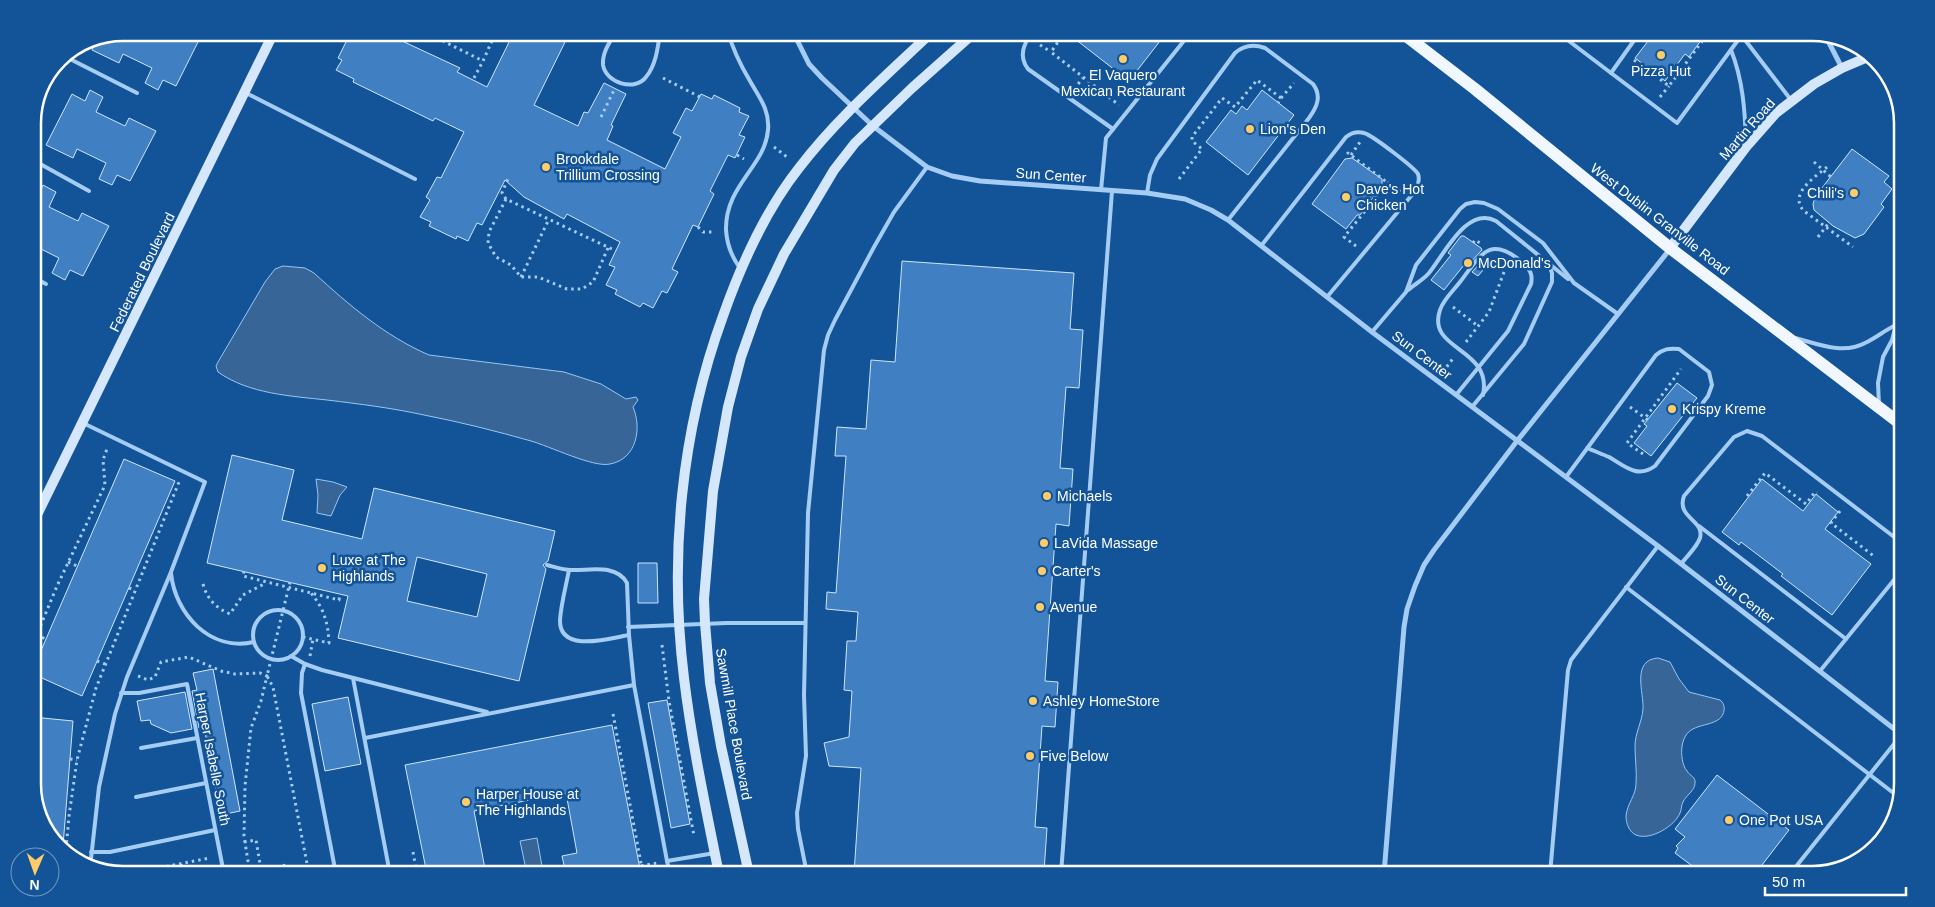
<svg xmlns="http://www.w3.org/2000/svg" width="1935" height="907" font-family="Arial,sans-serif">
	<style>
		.water { fill: #376597; stroke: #97c7f6 }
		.building { fill: #407fc1; stroke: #cde5fd; fill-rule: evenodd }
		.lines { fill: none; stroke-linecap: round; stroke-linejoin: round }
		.path { stroke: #a5ccf3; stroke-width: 3; stroke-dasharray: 2.5 4; stroke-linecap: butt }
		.lane { stroke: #a5ccf3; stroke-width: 4 }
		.street { stroke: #a5ccf3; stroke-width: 5 }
		.secondary { stroke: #d4e7fd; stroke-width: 10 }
		.primary { stroke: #f1f7ff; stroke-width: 12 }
		.poi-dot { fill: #ffcc67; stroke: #135398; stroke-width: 2 }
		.labels { text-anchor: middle; stroke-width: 5; stroke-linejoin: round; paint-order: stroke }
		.poi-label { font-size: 14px; fill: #fff; stroke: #135398; text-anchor: start }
		.street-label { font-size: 14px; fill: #fff; stroke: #135398 }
		.rim { fill: none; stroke: #fff; stroke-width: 2.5 }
	</style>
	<rect width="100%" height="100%" fill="#135398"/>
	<g class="water">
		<path d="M283 266 305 268 314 273C349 305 385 336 429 355L564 372 601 384 626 399 636 397 638 400 633 407C642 428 637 459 610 464 594 468 549 446 531 441 496 431 460 422 424 415 392 408 360 404 327 400 291 396 249 394 218 372L216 366 218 362 265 282 275 269Z"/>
		<polygon points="316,479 333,482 347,487 340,495 331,516 317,513 318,495"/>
		<path d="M1658 658 1670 662 1679 679 1689 692 1720 700C1727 705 1725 717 1716 721 1702 728 1686 724 1682 746 1681 754 1682 765 1687 771 1690 776 1696 777 1695 783 1695 791 1686 795 1683 802 1681 805 1682 809 1680 813 1675 826 1650 841 1636 835 1629 832 1626 823 1626 816 1627 804 1636 795 1636 784 1637 771 1635 759 1635 746 1635 733 1642 722 1643 709 1644 693 1631 660 1658 658Z"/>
		<polygon points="537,838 543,872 527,874 520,841"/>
	</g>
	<g class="building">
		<polygon points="124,32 203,32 176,86 163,80 158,90 145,83 152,68 123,54 119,63 92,50 98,38"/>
		<polygon points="351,32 393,32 401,37 400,40 460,68 457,72 487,87 514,32 570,32 534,105 578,126 584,112 588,113 604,83 626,94 611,125 613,126 607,140 665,169 681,137 673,133 686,108 692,111 701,94 712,99 714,95 740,108 739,112 749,116 739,135 745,137 735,158 728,155 710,191 714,194 698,227 693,225 672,269 678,272 667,293 662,291 653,308 643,303 640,307 615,294 617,290 606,285 615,267 609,265 620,242 567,214 564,219 524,197 505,180 482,225 477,223 468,241 457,236 456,239 429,226 431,222 420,217 430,200 426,197 437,177 441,178 464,132 435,118 433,121 353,82 354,79 336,70 342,60 338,58"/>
		<polygon points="1066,32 1167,32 1129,81"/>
		<polygon points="1655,32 1707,32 1689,57 1685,54 1665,81 1635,58"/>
		<polygon points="90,90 103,97 96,112 125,126 129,118 156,131 130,181 117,175 112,185 99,179 106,163 77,149 73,158 46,145 72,94 85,101"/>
		<polygon points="1262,90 1294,115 1248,175 1206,142 1231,110 1236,114 1242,106 1247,110"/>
		<polygon points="1852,149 1889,176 1884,182 1892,189 1881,204 1884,207 1864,234 1855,238 1833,226 1814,210 1813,204 1815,197"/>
		<polygon points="1352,158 1382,179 1382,186 1360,215 1357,215 1346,229 1312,204 1345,159"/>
		<polygon points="43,185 56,192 49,207 78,221 82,213 109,226 83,276 70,270 65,280 52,273 59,258 33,245 33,193 38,196"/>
		<polygon points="1461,236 1464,236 1481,248 1482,250 1466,267 1464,265 1444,290 1431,280 1451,255 1448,253"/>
		<polygon points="1484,259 1489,263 1478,276 1472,272"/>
		<polygon points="902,261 1074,273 1070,329 1083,330 1079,388 1066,387 1060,468 1073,469 1069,526 1056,524 1045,681 1058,682 1055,727 1042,726 1035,827 1047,828 1044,872 1031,871 1031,874 854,874 861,768 829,766 824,743 849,737 852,691 844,690 847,641 856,641 858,612 826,609 827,592 836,593 846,456 835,456 837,427 866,429 871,360 895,362"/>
		<polygon points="1677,383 1697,398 1651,456 1634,443 1647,426 1644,424"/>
		<path d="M232 455 294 470 282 520 362 539 374 488 555 531 548 561 543 565 546 569 519 681 338 638 348 596 207 563ZM417 557 487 574 477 617 407 601Z"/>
		<polygon points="124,459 175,481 82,696 33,674 33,669"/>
		<polygon points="1762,479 1803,511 1816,494 1838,512 1825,529 1871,564 1832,615 1781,576 1783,574 1741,542 1739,545 1722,532"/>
		<polygon points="638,563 657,563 658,603 638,603"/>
		<polygon points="213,669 240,811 221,815 204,727 199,728 192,691 197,690 193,673"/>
		<polygon points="185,692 192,729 171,733 151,724 150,720 141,721 137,701"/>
		<polygon points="348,697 361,764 325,771 312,704"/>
		<polygon points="667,700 690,824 671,828 648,703"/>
		<polygon points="33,717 73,721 63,846 48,834 33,790"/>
		<polygon points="612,725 641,874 566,874 562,856 577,853 566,793 474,811 486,874 427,874 405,765"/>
		<polygon points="1717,775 1789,830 1755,874 1703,874 1675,853 1678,848 1676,846 1685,837 1675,829"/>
	</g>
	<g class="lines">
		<g class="path">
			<polyline points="425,32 483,61 495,34 486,33"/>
			<polyline points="1061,32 1063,35 1051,52 1119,105"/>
			<polyline points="400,34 400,32"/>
			<polyline points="1040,45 1051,52"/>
			<polyline points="1634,60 1669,86 1709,32"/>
			<polyline points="474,78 483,61"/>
			<polyline points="663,78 700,97"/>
			<polyline points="1074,89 1083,78"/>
			<polyline points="1660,97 1669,86"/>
			<polyline points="1281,98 1294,83"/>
			<polyline points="601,117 614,90"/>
			<polyline points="774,147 787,157"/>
			<polyline points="1347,154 1348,153 1388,183"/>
			<polyline points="737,155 744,159"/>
			<polyline points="1351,155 1360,142"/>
			<polyline points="1814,162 1831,177"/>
			<path d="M1827 167C1815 177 1788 194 1804 211L1853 247"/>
			<polyline points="1179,179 1202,149 1192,141 1192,137 1222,98 1235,107 1257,80 1281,98 1278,103"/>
			<polyline points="506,199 502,193 509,176"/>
			<polyline points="698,227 703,232 715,232"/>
			<polyline points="1818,237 1828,224"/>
			<polyline points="1473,243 1475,240 1480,243"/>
			<polyline points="1356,246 1344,237 1388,183 1399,191 1401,189"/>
			<polyline points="608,248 593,282 582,289 567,289 538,277 521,277 511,265 496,257 488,243 489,232 506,199 616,251"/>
			<polyline points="521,277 549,219"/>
			<polyline points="1453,307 1478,326"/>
			<polyline points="1466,342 1489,312 1504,272 1501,262"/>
			<polyline points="1443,372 1454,357"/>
			<polyline points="1630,407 1648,420"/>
			<polyline points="1643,454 1627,443 1681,369"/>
			<polyline points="1747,496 1765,473 1806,504 1815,492 1817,493"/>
			<polyline points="1840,511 1831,523 1875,557"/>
			<polyline points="68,562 77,566"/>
			<polyline points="244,571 243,576 339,600 340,594"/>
			<polyline points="290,582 267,676 273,687 309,874"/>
			<path d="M203 584C207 599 216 608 230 614L243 595 266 583"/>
			<polyline points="129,588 134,590"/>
			<polyline points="36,635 46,639"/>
			<path d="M303 637 329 643C328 622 324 609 311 593"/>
			<polyline points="33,644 57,586 105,485 103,460 108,446"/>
			<polyline points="662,645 669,701 694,836"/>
			<polyline points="310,656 313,639"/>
			<polyline points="97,661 105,664"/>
			<polyline points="138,676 148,680 155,677 161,662 189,657 221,671 235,674 260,673 267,676 261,701 251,728 245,786 244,836 250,874"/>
			<polyline points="613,714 643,874"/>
			<polyline points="70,759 77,760"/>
			<polyline points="244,842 256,840 261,870 286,865"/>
			<polyline points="66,849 69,816 77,760 96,688 179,482"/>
			<polyline points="413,852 417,874"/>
			<polyline points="181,864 182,870"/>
			<polyline points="641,866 657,863"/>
			<polyline points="701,873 702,874"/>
			<polyline points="128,874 210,858"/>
		</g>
		<g class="lane">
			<path d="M616 32C610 42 602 52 603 65 606 83 635 92 646 77 656 65 658 47 660 32"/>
			<path d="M728 32C733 50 741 66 750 81 759 97 770 110 768 130 765 167 725 185 726 230 727 245 731 256 740 268"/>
			<path d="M1032 32C1024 44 1018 56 1028 69L1113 129"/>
			<polyline points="1557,32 1677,123 1744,32"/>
			<polyline points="1742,36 1791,100"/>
			<polyline points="1415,40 1421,32"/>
			<path d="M1731 50C1743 80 1745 111 1746 143"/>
			<polyline points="64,56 137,93"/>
			<polyline points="1611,73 1640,32"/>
			<polyline points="246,93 415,179"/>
			<polyline points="33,160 89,191"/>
			<polyline points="1101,190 1106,138 1191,32"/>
			<path d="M1147 193 1150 175 1157 159 1235 53C1244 45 1254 44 1265 48L1313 84C1322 96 1317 107 1309 118L1228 220"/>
			<path d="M1261 246 1346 137C1351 133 1357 131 1364 133 1372 135 1415 168 1418 174 1420 179 1418 185 1416 190L1327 297"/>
			<polyline points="33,277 46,284"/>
			<path d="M1408 290C1415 284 1423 280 1429 273 1444 255 1467 205 1496 221L1568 279"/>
			<polyline points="1372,332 1406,292 1416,265 1460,209 1466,204 1475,202 1484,203 1498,209 1543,243 1574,283 1618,314"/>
			<path d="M1795 338C1818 344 1843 355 1865 343 1876 338 1885 330 1896 325"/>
			<path d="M1456 395 1508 331 1531 284C1533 274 1530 269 1522 262 1489 234 1480 256 1460 282 1453 291 1443 300 1440 310 1426 351 1493 347 1483 395"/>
			<polyline points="1879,405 1878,383 1883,357 1892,340 1896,325 1902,315"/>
			<polyline points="1472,407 1524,344 1552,282 1552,273 1549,265"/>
			<polyline points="83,423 205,482 171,572 127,677 115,714 99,787 90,868"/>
			<path d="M1566 477 1656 355C1663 349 1669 348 1679 349L1709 372 1712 385 1708 396 1655 466C1637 479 1625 466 1609 457 1602 454 1594 451 1587 448"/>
			<polyline points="1699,526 1846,639"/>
			<path d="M1681 564C1687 556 1697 547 1700 538 1705 520 1676 518 1684 496L1734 437 1747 431 1762 436 1902 543"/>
			<path d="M547 565C555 567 563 570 571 570 588 571 616 563 627 583L629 635 634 685 667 861"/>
			<path d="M569 570C566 586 561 604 560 620 559 654 611 638 629 635"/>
			<path d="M171 573C175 614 210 652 254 642"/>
			<polyline points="1626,587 1900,798"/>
			<circle cx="278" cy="635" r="25"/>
			<polyline points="628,627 727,623 805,623"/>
			<polyline points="291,656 305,664 322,670 487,712"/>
			<polyline points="305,664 302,673 301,693 336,874"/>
			<polyline points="1820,671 1902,570"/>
			<polyline points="353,678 390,874"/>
			<polyline points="121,693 139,693 187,684 224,874"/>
			<polyline points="365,738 634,685"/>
			<polyline points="141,748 197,738"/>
			<polyline points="136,797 206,783"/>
			<polyline points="91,852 110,852 215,830"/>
			<polyline points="670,874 667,861 715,853"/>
			<polyline points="807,874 798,829 797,813 806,756 804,695 808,513 824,350 828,335 835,320 874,247 894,212 927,167"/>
			<polyline points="1061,874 1112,191"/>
			<polyline points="1550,874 1568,670 1571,660 1658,546"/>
			<polyline points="1790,874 1902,734"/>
		</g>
		<g class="street">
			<polyline points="793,32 809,64 822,78 873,126 927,167 952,176 980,181 1147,193 1185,199 1211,210 1228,220 1372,332 1658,546 1902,735"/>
			<polyline points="1825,35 1842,68"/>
			<polyline points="1384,874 1404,627 1407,609 1415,586 1424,565 1434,550 1517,441 1670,249"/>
		</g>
		<g class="secondary">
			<polyline points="1670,248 1746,147 1776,113 1814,84 1842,68 1868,57"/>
			<polyline points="33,523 274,32"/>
			<path d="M719 874C706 809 692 744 684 678 669 557 681 431 723 316 741 265 765 211 799 168 837 118 887 75 932 32"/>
			<polyline points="749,874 721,746 710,683 705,623 704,599 713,491 728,407 741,357 758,309 784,254 834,170 855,143 912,88 975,32"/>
		</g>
		<polyline class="primary" points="1401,32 1475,89 1670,248 1902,425"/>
	</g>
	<g class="poi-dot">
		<circle cx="1661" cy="55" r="5"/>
		<circle cx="1123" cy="59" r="5"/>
		<circle cx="1250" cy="129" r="5"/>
		<circle cx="546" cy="167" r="5"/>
		<circle cx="1854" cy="193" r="5"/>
		<circle cx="1346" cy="197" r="5"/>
		<circle cx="1468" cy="263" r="5"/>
		<circle cx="1672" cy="409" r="5"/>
		<circle cx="1047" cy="496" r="5"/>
		<circle cx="1044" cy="543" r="5"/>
		<circle cx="322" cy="568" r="5"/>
		<circle cx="1042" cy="571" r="5"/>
		<circle cx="1040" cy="607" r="5"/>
		<circle cx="1033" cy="701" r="5"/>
		<circle cx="1030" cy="756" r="5"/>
		<circle cx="466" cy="802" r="5"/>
		<circle cx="1729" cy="820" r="5"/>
	</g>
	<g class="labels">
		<g class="poi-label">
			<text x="1661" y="76" text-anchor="middle">Pizza Hut</text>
			<text x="1123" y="80" text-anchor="middle">El Vaquero<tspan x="1123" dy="16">Mexican Restaurant</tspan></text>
			<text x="1260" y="134">Lion's Den</text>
			<text x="556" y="164">Brookdale<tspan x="556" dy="16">Trillium Crossing</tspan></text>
			<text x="1356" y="194">Dave's Hot<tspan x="1356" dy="16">Chicken</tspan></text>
			<text x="1844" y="198" text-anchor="end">Chili's</text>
			<text x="1478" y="268">McDonald's</text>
			<text x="1682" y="414">Krispy Kreme</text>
			<text x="1057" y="501">Michaels</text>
			<text x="1054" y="548">LaVida Massage</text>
			<text x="332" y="565">Luxe at The<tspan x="332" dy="16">Highlands</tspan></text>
			<text x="1052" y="576">Carter's</text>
			<text x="1050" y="612">Avenue</text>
			<text x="1043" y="706">Ashley HomeStore</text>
			<text x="1040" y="761">Five Below</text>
			<text x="476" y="799">Harper House at<tspan x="476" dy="16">The Highlands</tspan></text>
			<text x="1739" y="825">One Pot USA</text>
		</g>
		<g class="street-label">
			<text transform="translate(1747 129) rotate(-49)" y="5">Martin Road</text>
			<text transform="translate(1051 175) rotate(4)" y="5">Sun Center</text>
			<text transform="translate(1660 219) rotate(38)" y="5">West Dublin Granville Road</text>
			<text transform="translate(142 272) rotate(-64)" y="5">Federated Boulevard</text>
			<text transform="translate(1422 355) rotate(37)" y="5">Sun Center</text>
			<text transform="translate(1745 599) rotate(38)" y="5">Sun Center</text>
			<text transform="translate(734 724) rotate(80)" y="5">Sawmill Place Boulevard</text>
			<text transform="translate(213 759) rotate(79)" y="5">Harper Isabelle South</text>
		</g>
	</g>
	<path d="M0 0H1935V907H0ZM123 41H1812A82 82 0 0 1 1894 123V784A82 82 0 0 1 1812 866H123A82 82 0 0 1 41 784V123A82 82 0 0 1 123 41Z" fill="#135398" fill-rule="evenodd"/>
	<path class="rim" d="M123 41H1812A82 82 0 0 1 1894 123V784A82 82 0 0 1 1812 866H123A82 82 0 0 1 41 784V123A82 82 0 0 1 123 41Z"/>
	<g transform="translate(35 872) rotate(182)"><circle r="24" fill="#135398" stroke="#7198c1"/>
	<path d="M0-4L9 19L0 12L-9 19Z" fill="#ffcc67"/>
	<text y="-8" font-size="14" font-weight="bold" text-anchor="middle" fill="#ffffff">N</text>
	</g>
	<path d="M1765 887v8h141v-8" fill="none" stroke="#ffffff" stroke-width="2.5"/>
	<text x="1772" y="887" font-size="15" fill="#ffffff" stroke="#135398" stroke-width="4" paint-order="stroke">50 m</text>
</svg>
